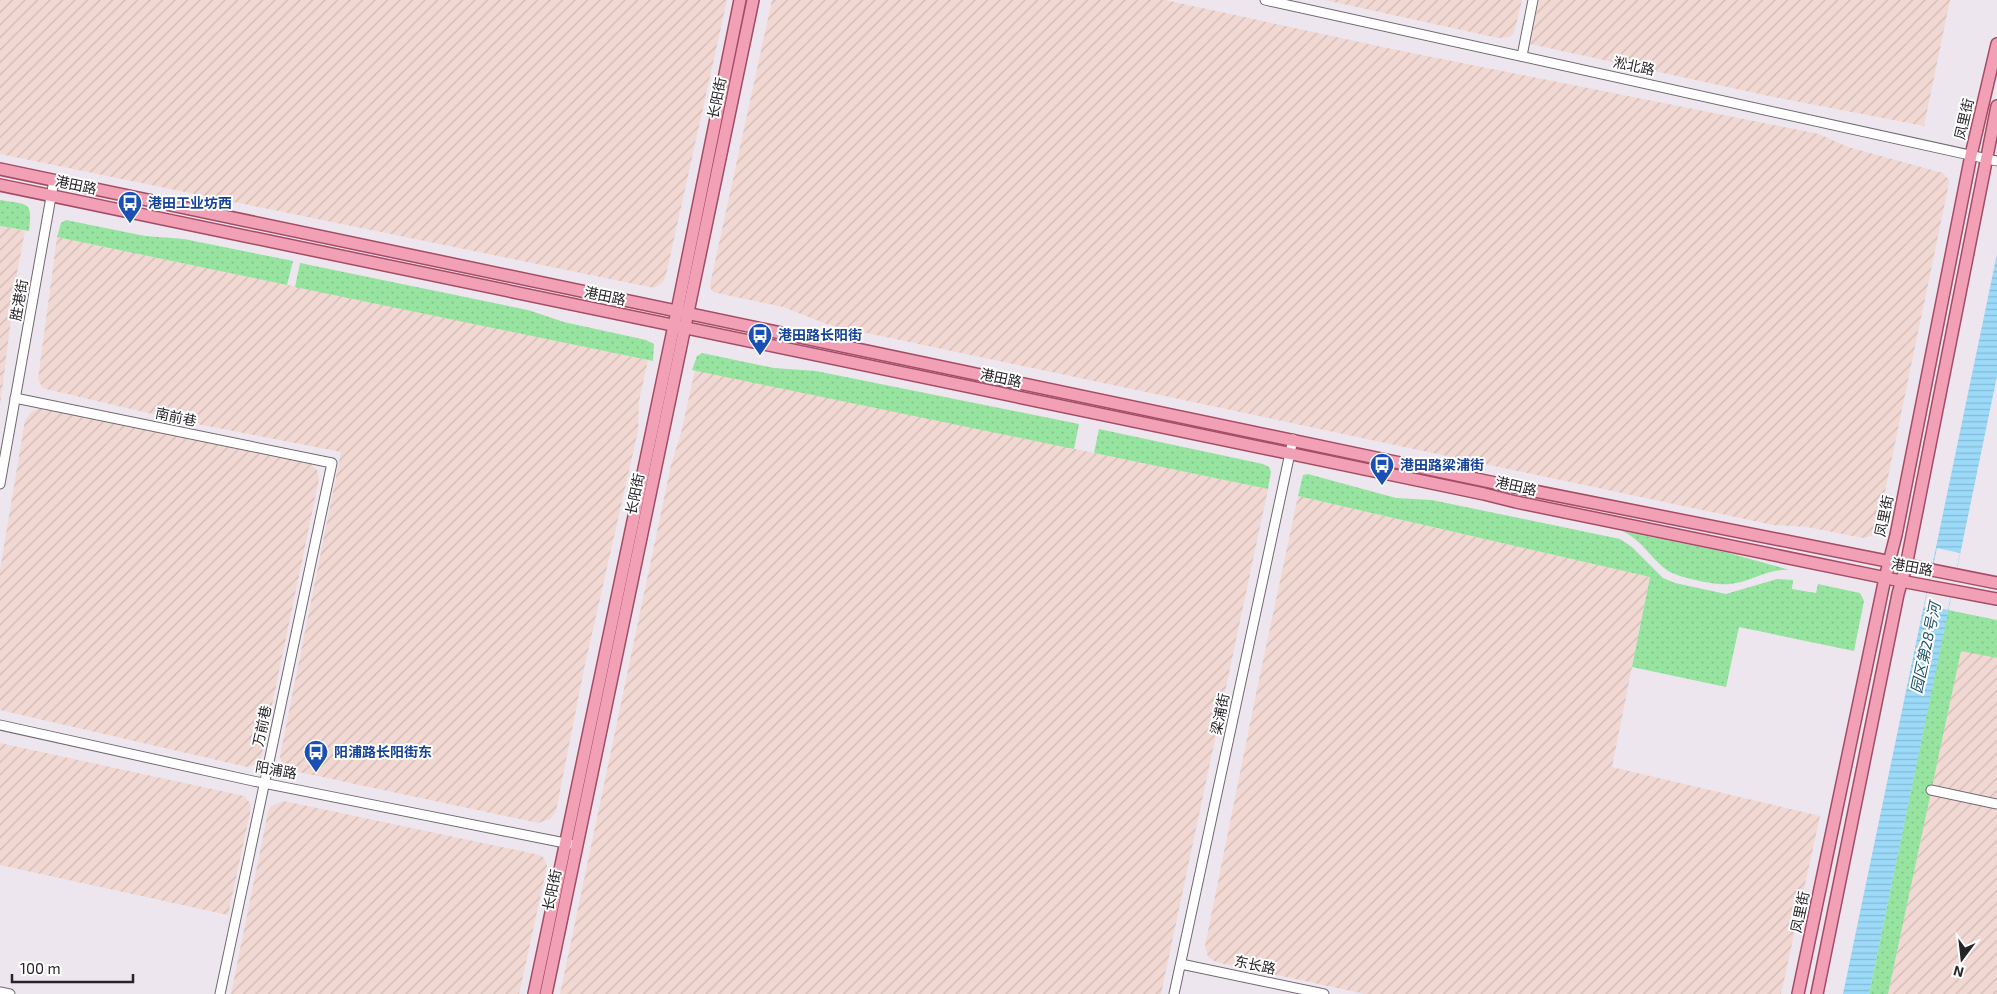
<svg xmlns="http://www.w3.org/2000/svg" width="1997" height="994" font-family="'Exo 2','Noto Sans SC',sans-serif">
	<style>
		.industrial { fill: url(#industrial-furrows) }
		.grass { fill: url(#grass-dots) }
		.water { fill: url(#water-rules) }
		.pier { fill: #eee6ee }
		.lines { fill: none; stroke-linecap: round; stroke-linejoin: round }
		.minor-casing { stroke: #706970; stroke-width: 11 }
		.major-casing { stroke: #a44c65; stroke-width: 14 }
		.minor { stroke: #fff; stroke-width: 9 }
		.major { stroke: #f1a0b6; stroke-width: 11 }
		.labels { text-anchor: middle; stroke-width: 4; stroke-linejoin: round; paint-order: stroke }
		.street-label { font-size: 14px; fill: #272427; stroke: #fff }
		.transit-label { font-size: 14px; font-weight: bold; fill: #164399; stroke: #fff; text-anchor: start }
		.water-label { font-size: 15px; font-style: italic; fill: #25556a; stroke: #fff }
	</style>
	<defs>
		<pattern id="industrial-furrows" width="10" height="10" patternUnits="userSpaceOnUse" patternTransform="scale(1.25)"><rect width="10" height="10" fill="#f2d8d3"/><path d="M-1 1l2-2M0 10L10 0M9 11l2-2" fill="none" stroke="#d0b9b5"/></pattern>
		<pattern id="grass-dots" width="8" height="8" patternUnits="userSpaceOnUse" patternTransform="scale(1.25)"><rect width="8" height="8" fill="#97e4a0"/><path d="M2 2h.1M6 6h.1" fill="none" stroke="#82c38a" stroke-width="1.8" stroke-linecap="round"/></pattern>
		<pattern id="water-rules" width="6" height="5" patternUnits="userSpaceOnUse" patternTransform="scale(1.25)"><rect width="6" height="5" fill="#9bdaf8"/><path d="M0 2.5h6" fill="none" stroke="#86bbd5"/></pattern>
	</defs>
	<rect width="100%" height="100%" fill="#eee6ee"/>
	<g class="industrial">
		<polygon points="0,0 727,0 666,275 663,282 654,288 0,154"/>
		<polygon points="772,0 1165,0 1392,49 1819,134 1848,147 1943,173 1949,180 1948,188 1877,530 1872,536 1863,538 1807,527 1773,525 829,325 783,307 713,292 710,287 711,280"/>
		<polygon points="1325,0 1522,0 1514,33 1510,37 1498,38"/>
		<polygon points="1539,0 1950,0 1924,126 1769,96 1530,44"/>
		<polygon points="0,226 25,231 17,273 0,405"/>
		<polygon points="57,237 648,360 639,401 638,431 584,669 556,811 550,819 538,823 289,770 282,764 280,756 341,452 182,421 46,389 42,387 38,379"/>
		<polygon points="695,370 1268,489 1161,994 560,994 671,465 681,433"/>
		<polygon points="42,408 310,463 317,470 319,479 261,758 257,764 247,767 0,710 0,570 25,420 32,411"/>
		<polygon points="1298,496 1650,577 1612,767 1820,816 1781,994 1365,994 1216,962 1208,957 1205,946 1257,689"/>
		<polygon points="1961,650 1997,658 1997,994 1888,994"/>
		<polygon points="0,743 244,796 250,803 251,808 228,915 0,865"/>
		<polygon points="284,801 540,855 544,858 547,866 546,871 519,994 231,994 268,812 271,806"/>
	</g>
	<g class="grass">
		<path d="M0 200C28 205 33 200 29 231L0 226Z"/>
		<polygon points="66,220 145,236 184,239 293,261 287,285 57,237 61,223"/>
		<polygon points="300,263 528,310 564,322 646,340 654,344 653,361 295,287"/>
		<polygon points="702,353 774,368 816,371 1079,424 1074,449 692,370 697,356"/>
		<polygon points="1099,429 1263,464 1269,467 1271,472 1268,489 1094,453"/>
		<polygon points="1308,474 1396,498 1432,500 1620,539 1632,547 1663,578 1675,583 1726,594 1777,579 1793,580 1792,589 1816,593 1818,584 1860,593 1864,601 1854,651 1739,627 1726,687 1632,667 1650,577 1298,496 1303,475"/>
		<path d="M1622 531 1725 552 1790 570C1768 568 1751 582 1730 584 1718 586 1683 578 1672 573 1654 564 1644 541 1622 531Z"/>
		<polygon points="1948,610 1997,620 1997,658 1961,651 1888,994 1869,994"/>
	</g>
	<polygon class="water" points="1997,254 1997,376 1869,994 1843,994"/>
	<polygon class="pier" points="1937,548 1960,553 1948,610 1924,607"/>
	<g class="lines">
		<defs>
			<g id="minor">
				<polyline points="1265,0 1997,161"/>
				<polyline points="1522,56 1533,0"/>
				<polyline points="15,398 332,463 220,994"/>
				<polyline points="0,484 54,180"/>
				<polyline points="0,725 253,781 570,844"/>
				<polyline points="1931,790 1997,804"/>
				<polyline points="1181,964 1324,994"/>
				<polyline points="0,992 10,994"/>
				<polyline points="1174,994 1293,439"/>
			</g>
			<g id="major">
				<polyline points="0,169 1519,488 1997,583"/>
				<polyline points="0,185 1484,494 1516,502 1901,581 1997,599"/>
				<polyline points="534,994 677,311 740,0"/>
				<polyline points="546,994 753,0"/>
				<polyline points="1798,994 1885,578 1896,535 1971,155 1997,44"/>
				<polyline points="1817,994 1898,594 1906,566 1997,106"/>
			</g>
		</defs>
		<use href="#minor" class="minor-casing"/>
		<use href="#major" class="major-casing"/>
		<use href="#minor" class="minor"/>
		<use href="#major" class="major"/>
	</g>
	<defs>
		<symbol id="bus-pin" viewBox="-11 -11 22 30"><path d="M0 17L-7.5 6A9.5 9.5 0 1 1 7.5 6Z" fill="#1a4fb4" stroke="#fff"/><path d="M-5-6H5V4H4V6H2V4H-2V6H-4V4H-5ZM-3.5-4V0h7V-4ZM-3.5 1.2v1.5H-2V1.2ZM2 1.2v1.5H3.5V1.2Z" fill="#fff"/></symbol>
	</defs>
	<g fill-rule="evenodd">
		<use href="#bus-pin" x="116" y="189" width="28" height="38"/>
		<use href="#bus-pin" x="746" y="321" width="28" height="38"/>
		<use href="#bus-pin" x="1368" y="451" width="28" height="38"/>
		<use href="#bus-pin" x="302" y="738" width="28" height="38"/>
	</g>
	<g class="labels">
		<g class="street-label">
			<text transform="translate(1634 66) rotate(12)" y="5">淞北路</text>
			<text transform="translate(717 98) rotate(-78)" y="5">长阳街</text>
			<text transform="translate(1964 119) rotate(-77)" y="5">凤里街</text>
			<text transform="translate(76 185) rotate(12)" y="5">港田路</text>
			<text transform="translate(605 296) rotate(12)" y="5">港田路</text>
			<text transform="translate(19 300) rotate(-80)" y="5">胜港街</text>
			<text transform="translate(1001 378) rotate(12)" y="5">港田路</text>
			<text transform="translate(176 417) rotate(12)" y="5">南前巷</text>
			<text transform="translate(1516 486) rotate(13)" y="5">港田路</text>
			<text transform="translate(635 494) rotate(-78)" y="5">长阳街</text>
			<text transform="translate(1884 516) rotate(-78)" y="5">凤里街</text>
			<text transform="translate(1912 567) rotate(10)" y="5">港田路</text>
			<text transform="translate(1220 714) rotate(-78)" y="5">梁浦街</text>
			<text transform="translate(262 726) rotate(-78)" y="5">万前巷</text>
			<text transform="translate(276 770) rotate(10)" y="5">阳浦路</text>
			<text transform="translate(552 890) rotate(-78)" y="5">长阳街</text>
			<text transform="translate(1800 912) rotate(-78)" y="5">凤里街</text>
			<text transform="translate(1255 965) rotate(12)" y="5">东长路</text>
		</g>
		<g class="transit-label">
			<text x="148" y="208">港田工业坊西</text>
			<text x="778" y="340">港田路长阳街</text>
			<text x="1400" y="470">港田路梁浦街</text>
			<text x="334" y="757">阳浦路长阳街东</text>
		</g>
		<g class="water-label">
			<text transform="translate(1926 648) rotate(-78)" y="5">园区第28号河</text>
		</g>
	</g>
	<g transform="translate(1962 959) rotate(195)" stroke="#ffffff" stroke-width="4" paint-order="stroke">
	<path d="M0-4L9 19L0 12L-9 19Z" fill="#272427"/>
	<text y="-8" font-size="14" font-weight="bold" text-anchor="middle" fill="#272427">N</text>
	</g>
	<path d="M12 974v8h121v-8" fill="none" stroke="#272427" stroke-width="2.5"/>
	<text x="20" y="974" font-size="15" fill="#272427" stroke="#ffffff" stroke-width="4" paint-order="stroke">100 m</text>
</svg>
